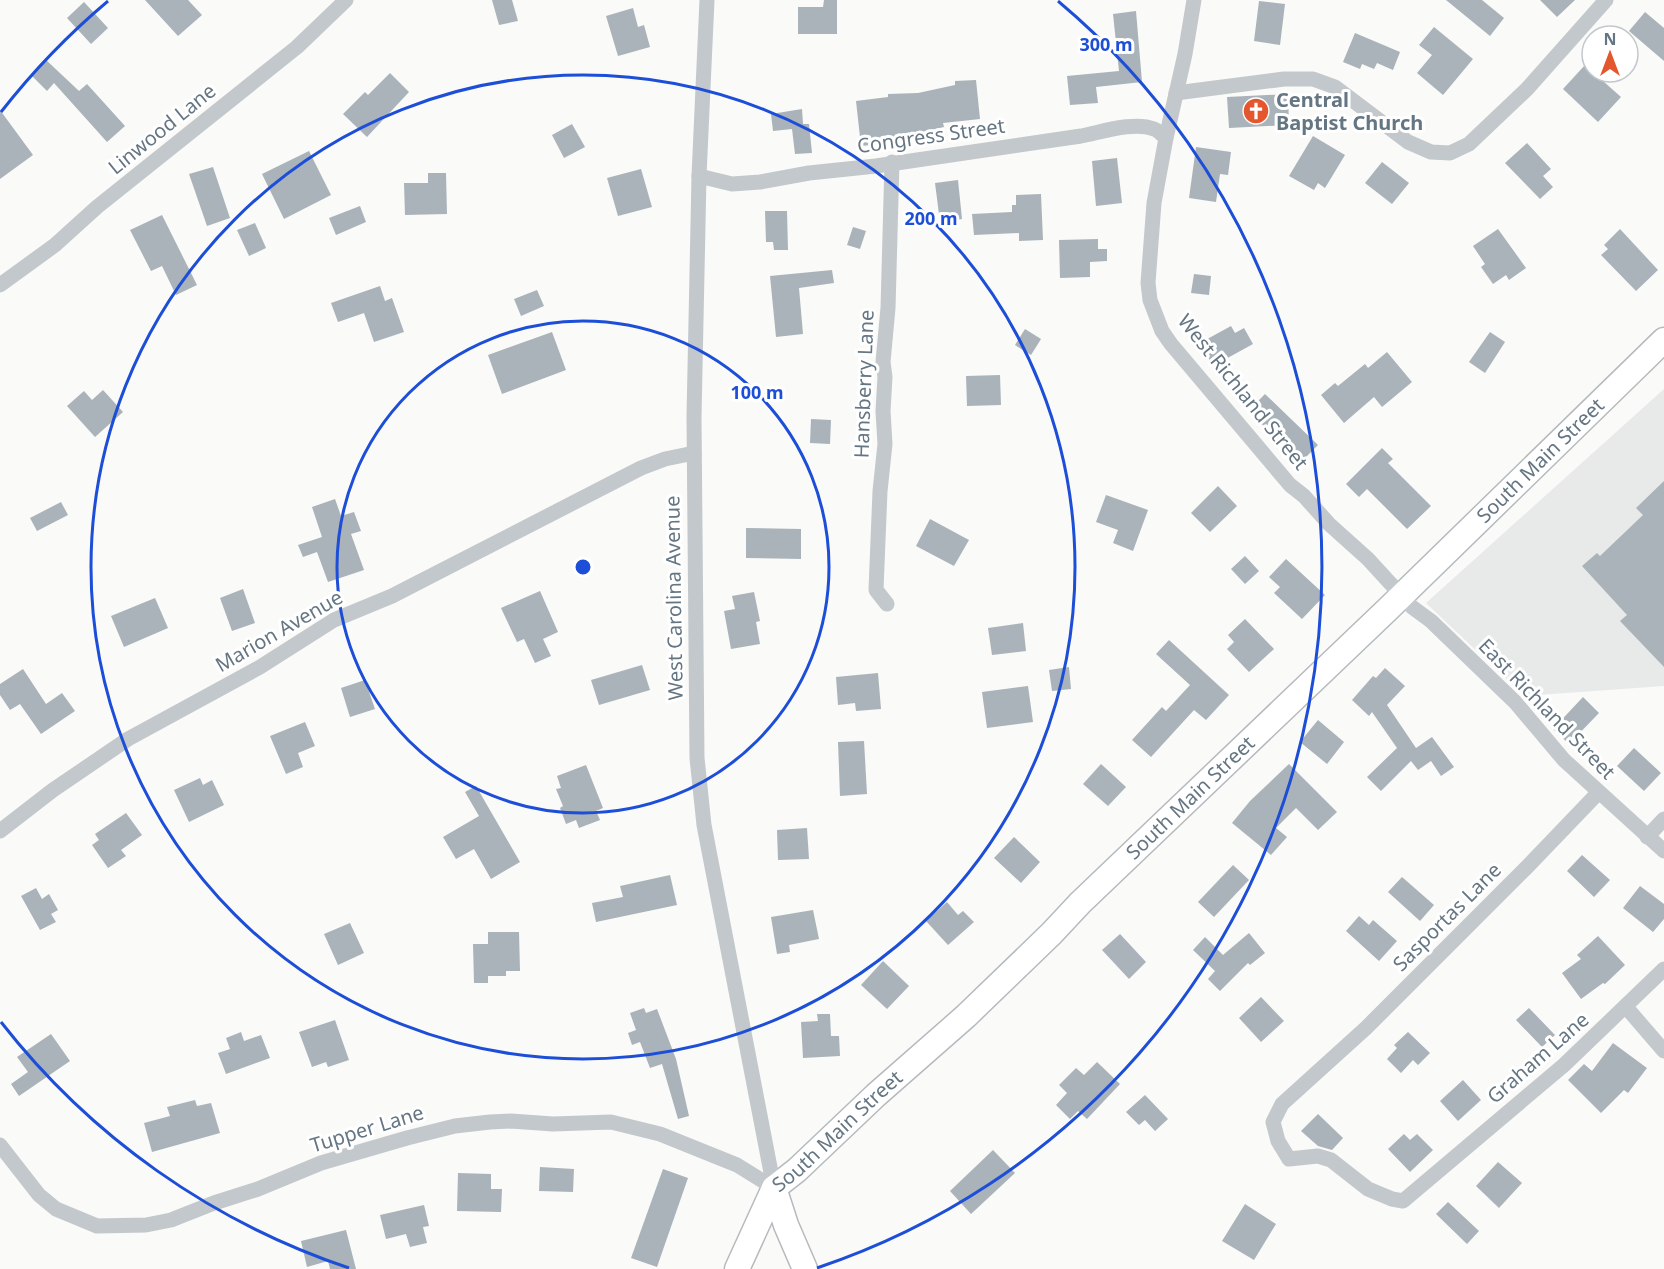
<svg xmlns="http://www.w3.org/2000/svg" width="1664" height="1269" font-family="'Noto Sans',sans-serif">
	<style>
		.built { fill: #e8e9e9 }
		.building { fill: #aab3b9 }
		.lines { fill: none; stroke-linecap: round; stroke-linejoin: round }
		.primary-casing { stroke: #b5babe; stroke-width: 27 }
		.street { stroke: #c3c8cc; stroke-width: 15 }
		.primary { stroke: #fff; stroke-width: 24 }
		.ring { fill: none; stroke: #1d4ed8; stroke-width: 3 }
		.labels { text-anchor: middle; stroke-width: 6; stroke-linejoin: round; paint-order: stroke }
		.poi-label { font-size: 20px; font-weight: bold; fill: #657683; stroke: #fff; text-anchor: start }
		.street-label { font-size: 20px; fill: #657683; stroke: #fff }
		.centre { fill: #1d4ed8; stroke: #fff; stroke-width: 3 }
		.ring-label { font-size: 18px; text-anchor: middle; font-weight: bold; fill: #1d4ed8; stroke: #fff; stroke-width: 6; stroke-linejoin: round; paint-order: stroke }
	</style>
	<rect width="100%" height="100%" fill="#fafaf8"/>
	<polygon class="built" points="1664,389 1664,686 1524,696 1426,603"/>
	<g class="building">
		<polygon points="145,0 188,0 202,15 178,36"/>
		<polygon points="492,0 512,0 518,21 499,25"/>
		<polygon points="824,0 837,0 837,34 798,34 798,7 823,7"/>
		<polygon points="1446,0 1482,0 1504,18 1490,36"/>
		<polygon points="1540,0 1575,0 1557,17"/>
		<polygon points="1259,1 1285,4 1280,45 1254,41"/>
		<polygon points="84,2 108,28 91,44 67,18"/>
		<polygon points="633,8 638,27 644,25 650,47 618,56 606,16"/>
		<polygon points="1136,11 1142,82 1096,87 1098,103 1070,105 1067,76 1119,71 1113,14"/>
		<polygon points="1645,12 1664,28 1664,61 1629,31"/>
		<polygon points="1434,27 1473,59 1443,95 1417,73 1432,55 1419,45"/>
		<polygon points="1355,33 1400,52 1393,70 1377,63 1374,69 1362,64 1360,69 1343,62"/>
		<polygon points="45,59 79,91 87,84 125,126 107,142 54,83 47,91 31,75"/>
		<polygon points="1585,65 1621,97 1598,122 1563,89"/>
		<polygon points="390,73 409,92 367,137 343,114 365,92 368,95"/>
		<polygon points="976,80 980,119 943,123 944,127 912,134 912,138 882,139 882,144 861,146 856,101 888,97 888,94 918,93 955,85 955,81"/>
		<polygon points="1288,94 1289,125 1229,128 1227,97"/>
		<polygon points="802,109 803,124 809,124 812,153 795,154 792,129 773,131 771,114"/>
		<polygon points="0,110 33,155 0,179"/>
		<polygon points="572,124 585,147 564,158 552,135"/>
		<polygon points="1313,136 1345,155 1325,188 1318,183 1314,190 1289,176"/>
		<polygon points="1527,143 1551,169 1543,176 1553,187 1540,199 1505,163"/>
		<polygon points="1196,147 1231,152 1228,175 1220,174 1216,202 1189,198"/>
		<polygon points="309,151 331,195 284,219 262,174"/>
		<polygon points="1117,158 1122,203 1096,206 1092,161"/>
		<polygon points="1382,162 1409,183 1392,204 1365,183"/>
		<polygon points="213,167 230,218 207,226 189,174"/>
		<polygon points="641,169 652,207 618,216 607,178"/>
		<polygon points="428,173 446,173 447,214 405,215 404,183 428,183"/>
		<polygon points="958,180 962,219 940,222 935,183"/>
		<polygon points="1041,194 1043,240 1019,241 1019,233 974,235 972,214 1012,212 1012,205 1016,205 1016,195"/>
		<polygon points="360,206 366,222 336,235 329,218"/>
		<polygon points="765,211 787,211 788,250 774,250 773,242 766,242"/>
		<polygon points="162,215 197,285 176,295 162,266 151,271 130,230"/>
		<polygon points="255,223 266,248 249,256 237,230"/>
		<polygon points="853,227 866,231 860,249 847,245"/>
		<polygon points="1498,229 1526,268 1509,280 1506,275 1493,284 1481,267 1485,264 1473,246"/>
		<polygon points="1620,229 1658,270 1636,291 1601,255 1608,249 1604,245"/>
		<polygon points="1098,239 1098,249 1107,249 1107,261 1090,262 1090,277 1060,278 1059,240"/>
		<polygon points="832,270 834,283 799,288 803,334 776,337 770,276"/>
		<polygon points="1194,274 1211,276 1209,295 1191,293"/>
		<polygon points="380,286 385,301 392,298 404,332 374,342 364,313 338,322 331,303"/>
		<polygon points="537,290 544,306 521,316 514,299"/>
		<polygon points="1231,326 1235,333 1244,328 1253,344 1213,366 1200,343"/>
		<polygon points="1025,329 1041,339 1031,355 1015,345"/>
		<polygon points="552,332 566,370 502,394 488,355"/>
		<polygon points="1490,332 1505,342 1485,373 1469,362"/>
		<polygon points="1387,352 1412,382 1382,407 1374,397 1344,423 1321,395 1335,383 1338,386 1365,364 1368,368"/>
		<polygon points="1000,375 1001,405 967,406 966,376"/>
		<polygon points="103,390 123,412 95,437 67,406 84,391 92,400"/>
		<polygon points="1265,394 1318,445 1301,462 1248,411"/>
		<polygon points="811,419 831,420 830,444 810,443"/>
		<polygon points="1382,448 1393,459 1388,463 1431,506 1407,529 1367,489 1359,497 1346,484"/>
		<polygon points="1664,481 1664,667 1620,621 1627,615 1582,566 1597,553 1600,556 1643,515 1636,508"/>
		<polygon points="1218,486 1237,506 1210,532 1191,513"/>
		<polygon points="1106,495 1148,510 1133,551 1113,543 1118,530 1096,522"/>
		<polygon points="335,499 341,516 354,512 361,531 351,534 364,570 328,582 317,552 303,557 298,545 322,537 312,507"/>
		<polygon points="61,502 68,515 37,531 30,518"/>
		<polygon points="930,519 969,540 954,566 916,546"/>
		<polygon points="746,528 801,529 801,559 746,558"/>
		<polygon points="1245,556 1259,571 1245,584 1231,569"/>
		<polygon points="1286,559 1325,595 1302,619 1274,593 1280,587 1269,577"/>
		<polygon points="243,589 255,623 232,631 220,598"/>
		<polygon points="540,591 558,632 543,639 551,656 535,663 524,639 517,642 501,608"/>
		<polygon points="754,592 760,621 756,622 760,644 731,649 724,611 735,609 732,596"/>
		<polygon points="155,598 168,628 124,647 111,616"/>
		<polygon points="1245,619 1274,649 1249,672 1227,649 1234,642 1228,635"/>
		<polygon points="1023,623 1026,651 992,655 988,628"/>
		<polygon points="1169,640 1229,695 1206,720 1194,710 1151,757 1132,740 1162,707 1166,711 1190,685 1156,654"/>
		<polygon points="642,665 650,690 599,705 591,680"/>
		<polygon points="1069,667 1071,689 1052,691 1049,670"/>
		<polygon points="1385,668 1405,686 1387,705 1416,748 1432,737 1454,767 1441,776 1431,761 1418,770 1411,761 1381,791 1367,777 1397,748 1372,712 1369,716 1352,700 1373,676 1376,678"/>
		<polygon points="23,669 46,704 62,693 75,711 41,734 20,704 10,710 0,695 0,684"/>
		<polygon points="878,673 881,709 856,711 855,703 838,705 836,677"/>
		<polygon points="365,680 375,709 350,717 341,688"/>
		<polygon points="1028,686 1033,722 987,728 982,692"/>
		<polygon points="1583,697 1599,713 1569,744 1553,729"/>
		<polygon points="1318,720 1344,742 1327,764 1300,742"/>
		<polygon points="305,722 315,746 298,753 303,767 286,774 270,736"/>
		<polygon points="864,741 867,794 840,796 838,742"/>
		<polygon points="1634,748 1661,773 1644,791 1617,766"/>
		<polygon points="1101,764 1126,787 1108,806 1083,784"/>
		<polygon points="1289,764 1337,812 1318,830 1296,808 1276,828 1287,837 1271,855 1232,823 1250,801"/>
		<polygon points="586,765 603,808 596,811 600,820 579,828 576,820 566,824 560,808 563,806 556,789 561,788 557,776"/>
		<polygon points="200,778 203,785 212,780 224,805 189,822 174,790"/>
		<polygon points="476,786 520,862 491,879 474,849 456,859 443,837 479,816 465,792"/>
		<polygon points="126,813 142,835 121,850 126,856 108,868 92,845 99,840 95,834"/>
		<polygon points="807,828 809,859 778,860 777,830"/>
		<polygon points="1014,837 1040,862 1021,883 994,858"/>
		<polygon points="1582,855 1610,880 1594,897 1567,871"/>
		<polygon points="1233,865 1249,880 1214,917 1198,902"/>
		<polygon points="670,875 677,905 596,922 592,903 623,897 620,886"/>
		<polygon points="1402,877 1434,905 1420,921 1388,892"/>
		<polygon points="1640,886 1664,904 1664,919 1653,932 1623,908"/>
		<polygon points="36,888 42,899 49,894 58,910 51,914 56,922 40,930 21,896"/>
		<polygon points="947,902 958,915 963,911 974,922 948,945 926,921"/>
		<polygon points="813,910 819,939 789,945 790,952 777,954 771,917"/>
		<polygon points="1359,916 1369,925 1373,920 1397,941 1379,961 1346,931"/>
		<polygon points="350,923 364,953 338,965 324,934"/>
		<polygon points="488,932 519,932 520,971 506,971 506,976 488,976 488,983 474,983 473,944 488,944"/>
		<polygon points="1249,933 1265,953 1250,965 1248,963 1220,991 1208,979 1215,971 1193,950 1205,937 1223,955"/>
		<polygon points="1120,934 1146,962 1129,979 1102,950"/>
		<polygon points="1598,936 1625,965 1605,984 1603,983 1581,999 1562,973 1581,959 1577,955"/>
		<polygon points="883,961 909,986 887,1009 861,985"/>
		<polygon points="1261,997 1284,1021 1261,1042 1239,1018"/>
		<polygon points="644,1008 646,1013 657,1009 676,1059 689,1116 678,1119 662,1064 650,1068 640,1042 632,1045 628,1033 636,1030 630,1013"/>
		<polygon points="1529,1008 1555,1035 1542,1047 1516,1020"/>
		<polygon points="817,1014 830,1014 831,1036 839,1036 840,1056 803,1058 801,1022 818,1021"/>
		<polygon points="335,1020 349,1060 328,1067 326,1062 312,1067 299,1032"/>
		<polygon points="241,1032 244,1041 261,1035 270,1058 226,1074 218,1053 230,1049 226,1038"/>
		<polygon points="1408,1032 1430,1053 1418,1065 1413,1060 1401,1073 1387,1059 1397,1048 1394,1045"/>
		<polygon points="51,1034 70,1061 19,1096 11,1084 28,1072 17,1057"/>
		<polygon points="1613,1043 1647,1068 1628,1093 1624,1090 1601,1113 1568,1080 1584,1064 1592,1071"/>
		<polygon points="1097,1062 1120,1084 1087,1119 1078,1111 1070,1119 1056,1105 1067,1093 1059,1085 1076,1068 1084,1075"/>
		<polygon points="1463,1080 1481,1100 1458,1121 1440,1101"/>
		<polygon points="1145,1095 1168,1119 1155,1131 1145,1120 1139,1125 1126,1112"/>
		<polygon points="195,1100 197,1106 211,1103 220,1133 152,1152 144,1123 170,1116 167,1107"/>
		<polygon points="1318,1114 1343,1138 1332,1150 1318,1146 1301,1131"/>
		<polygon points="1404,1134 1410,1140 1417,1134 1433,1150 1410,1172 1388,1149"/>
		<polygon points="993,1150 1015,1173 971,1214 950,1191"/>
		<polygon points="1498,1162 1522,1183 1499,1208 1476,1186"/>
		<polygon points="540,1167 574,1169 573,1192 539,1191"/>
		<polygon points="663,1169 688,1178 657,1267 631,1258"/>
		<polygon points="458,1173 491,1174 491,1189 502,1189 501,1212 457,1211"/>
		<polygon points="1448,1202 1479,1231 1467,1244 1436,1214"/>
		<polygon points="1245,1204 1276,1224 1254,1260 1222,1241"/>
		<polygon points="424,1205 429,1226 423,1227 427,1243 410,1247 406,1234 386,1239 380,1215"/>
		<polygon points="346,1230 356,1269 330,1269 328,1261 307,1267 301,1241"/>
	</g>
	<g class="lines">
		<defs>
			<g id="primary">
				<polyline points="774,1188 786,1225 805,1269"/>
				<path id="s1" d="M737 1269 774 1188 797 1170 876 1095 966 1016 1052 933 1080 903 1387 610 1664 340"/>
			</g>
		</defs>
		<use href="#primary" class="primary-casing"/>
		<g class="street">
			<polyline points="707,0 699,176 694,417 697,758 704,825 774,1188"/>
			<polyline points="1194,0 1185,54 1166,138 1154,203 1148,283 1150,300 1162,331 1171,344 1290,485 1304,496 1329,524 1368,559 1412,607 1431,621 1515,702 1564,760 1664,851"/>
			<polyline points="1176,93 1284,79 1313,79 1335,87 1408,142 1431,152 1450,153 1469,144 1527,89 1606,0"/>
			<path d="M699 176 732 184 760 182 809 173 876 166 1081 136C1102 132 1134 121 1154 129 1158 130 1162 135 1166 138"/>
			<polyline points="0,285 55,245 97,207 297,47 346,0"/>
			<polyline points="887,604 876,590 880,491 885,444 883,411 885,377 883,362 888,308 892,162"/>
			<polyline points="1598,793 1526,868 1366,1028 1282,1104 1273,1122 1278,1141 1289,1159 1318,1156 1331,1160 1368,1189 1392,1199 1403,1201 1564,1065 1664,969"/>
			<polyline points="0,831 53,790 128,739 260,667 334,620 392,596 641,468 665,459 694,453"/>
			<polyline points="1647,837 1664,819"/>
			<polyline points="1626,1007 1664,1051"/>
			<polyline points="0,1145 39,1195 56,1209 97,1226 146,1225 171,1220 214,1203 258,1189 321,1163 407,1138 455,1126 490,1122 511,1121 553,1124 611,1122 660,1134 737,1165 774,1188"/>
		</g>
		<use href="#primary" class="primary"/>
	</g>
	<g class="ring">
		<circle cx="583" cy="567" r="246"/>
		<circle cx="583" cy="567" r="492"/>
		<path d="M349 1268A739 739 0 0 1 1 1022M1 112A739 739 0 0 1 108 1M1058 1A739 739 0 0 1 817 1268"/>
	</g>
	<defs>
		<symbol id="church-disc" viewBox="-11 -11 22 22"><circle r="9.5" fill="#e4572e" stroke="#fff"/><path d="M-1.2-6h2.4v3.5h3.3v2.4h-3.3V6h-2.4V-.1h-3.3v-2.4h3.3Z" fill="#fff"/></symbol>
	</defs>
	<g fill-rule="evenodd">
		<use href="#church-disc" x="1241" y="96" width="30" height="30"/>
	</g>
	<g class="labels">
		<g class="poi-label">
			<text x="1276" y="107">Central<tspan x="1276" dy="23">Baptist Church</tspan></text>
		</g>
		<g class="street-label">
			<text transform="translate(162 129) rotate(-39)" y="7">Linwood Lane</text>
			<text transform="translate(931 136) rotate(-8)" y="7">Congress Street</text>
			<text transform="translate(864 384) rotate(-88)" y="7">Hansberry Lane</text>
			<text transform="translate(1243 392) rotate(51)" y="7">West Richland Street</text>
			<text dy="7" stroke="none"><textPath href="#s1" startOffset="1146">South Main Street</textPath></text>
			<text transform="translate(674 598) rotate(-91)" y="7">West Carolina Avenue</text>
			<text transform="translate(279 631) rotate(-30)" y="7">Marion Avenue</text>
			<text transform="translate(1547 709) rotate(46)" y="7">East Richland Street</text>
			<text dy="7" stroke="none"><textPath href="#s1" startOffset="660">South Main Street</textPath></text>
			<text transform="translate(1447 917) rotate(-45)" y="7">Sasportas Lane</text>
			<text transform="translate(1538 1058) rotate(-41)" y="7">Graham Lane</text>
			<text transform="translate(367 1129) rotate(-17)" y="7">Tupper Lane</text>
			<text dy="7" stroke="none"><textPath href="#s1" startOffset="174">South Main Street</textPath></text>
		</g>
	</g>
	<circle cx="583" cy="567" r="9" class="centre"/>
	<g class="ring-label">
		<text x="1106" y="51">300 m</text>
		<text x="931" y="225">200 m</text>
		<text x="757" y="399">100 m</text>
	</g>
	<g transform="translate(1610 54)"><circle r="28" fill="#ffffff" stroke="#c1c8cd" stroke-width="1.5"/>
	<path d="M0-4.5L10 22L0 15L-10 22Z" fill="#e4572e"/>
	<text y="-9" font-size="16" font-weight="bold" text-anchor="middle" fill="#657683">N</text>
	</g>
</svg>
